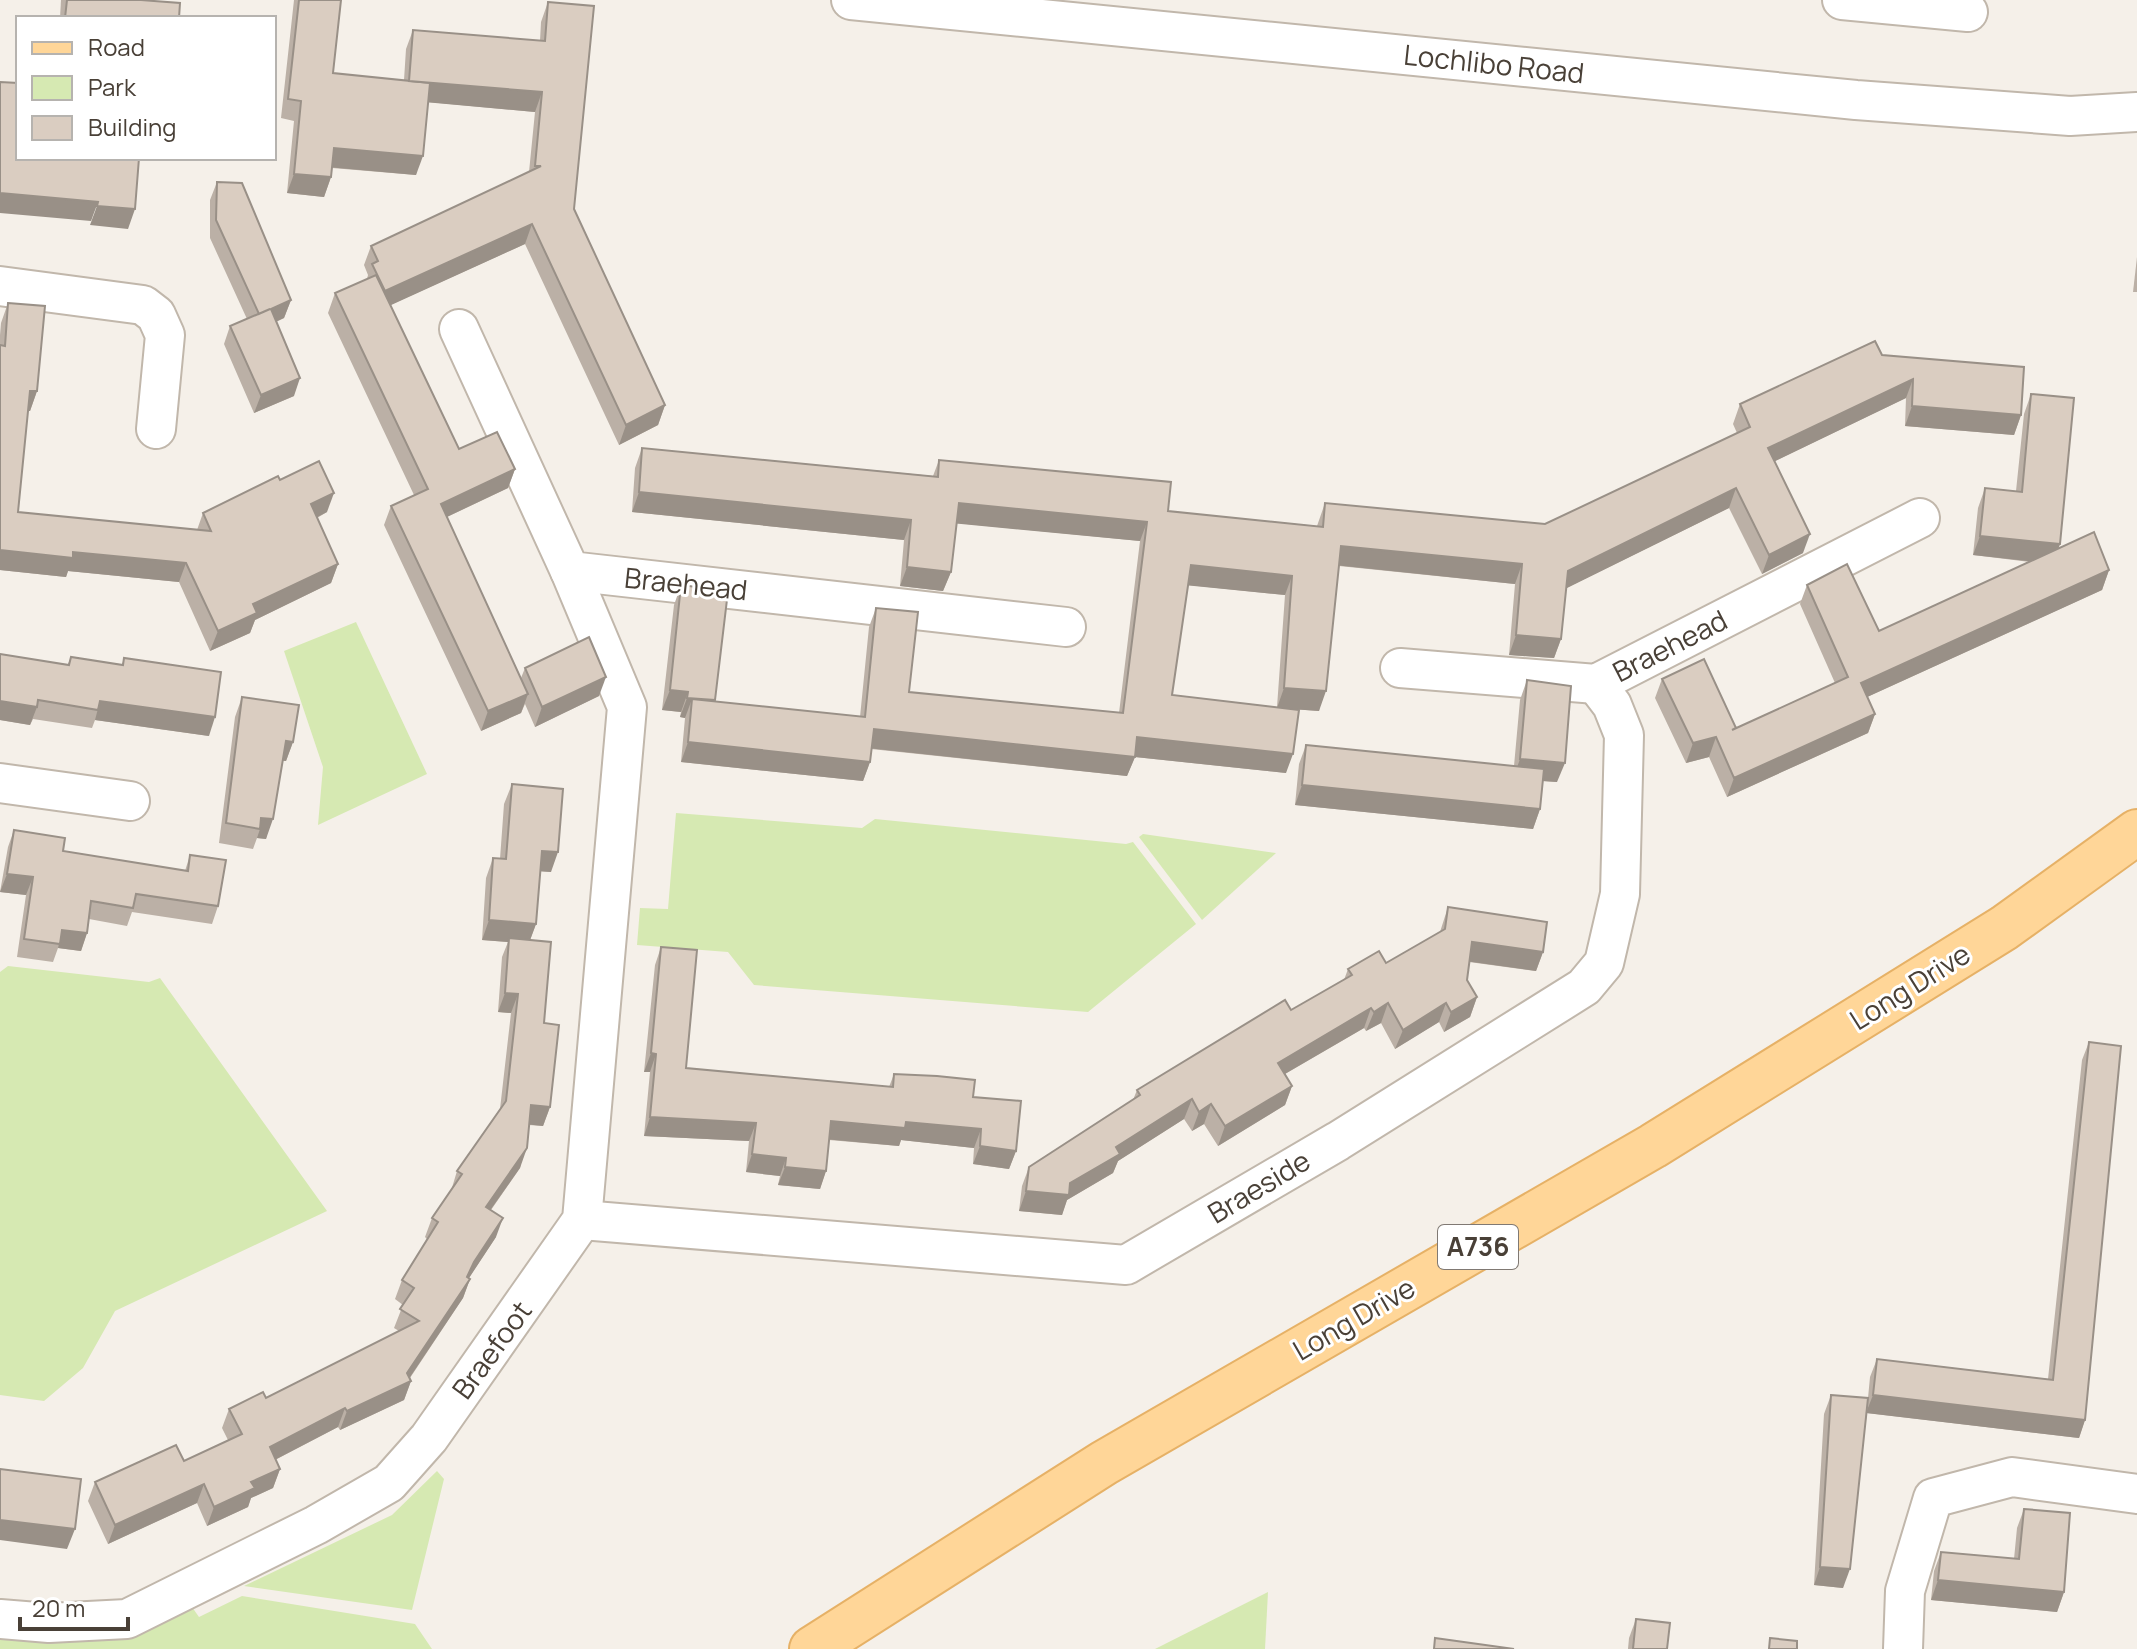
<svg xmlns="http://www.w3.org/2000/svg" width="2137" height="1649" font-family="Manrope,sans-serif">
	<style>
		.green { fill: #d6e9b2 }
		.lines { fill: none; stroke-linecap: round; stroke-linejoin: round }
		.minor-casing { stroke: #c1b7ab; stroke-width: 42 }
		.major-casing { stroke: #e6b166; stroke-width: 48 }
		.minor { stroke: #fff; stroke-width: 38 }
		.major { stroke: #ffd698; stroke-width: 44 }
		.wall { fill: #bbb0a6; fill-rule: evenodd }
		.shaded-wall { fill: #999087 }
		.building { fill: #dacdc1; stroke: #999087; stroke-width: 2 }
		.labels { text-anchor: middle; stroke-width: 6; stroke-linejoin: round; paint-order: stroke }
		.shield { fill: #fff; stroke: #807973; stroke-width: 2 }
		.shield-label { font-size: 26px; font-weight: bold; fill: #494037 }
		.street-label { font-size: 28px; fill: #494037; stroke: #fff }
	</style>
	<rect width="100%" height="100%" fill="#f5f0e9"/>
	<g class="green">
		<polygon points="356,622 427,774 318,825 323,767 284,651"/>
		<polygon points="676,813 862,828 875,819 1126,844 1133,842 1196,924 1088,1012 754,985 728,952 637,945 640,908 668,909"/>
		<polygon points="1143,834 1276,853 1202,920 1139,837"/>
		<polygon points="8,966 149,982 160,978 327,1211 115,1311 83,1368 44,1401 0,1395 0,972"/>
		<polygon points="437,1471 444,1479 412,1610 244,1586 392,1515"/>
		<polygon points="1268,1592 1265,1649 1155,1649"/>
		<polygon points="242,1596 415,1624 432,1649 0,1649 0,1627 192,1607 199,1617"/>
	</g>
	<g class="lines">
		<defs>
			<g id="minor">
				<polyline points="851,0 1856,100 2070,116 2137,112"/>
				<polyline points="1842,0 1968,12"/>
				<polyline points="0,286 143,305 156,315 165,335 156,429"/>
				<polyline points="459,329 570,571 1066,627"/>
				<polyline points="1400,668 1596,684 1920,518"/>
				<polyline points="0,783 130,801"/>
				<polyline points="582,1220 1126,1265 1338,1141 1584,987 1604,963 1620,894 1624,735 1612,705 1596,684"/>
				<polyline points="0,1619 49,1623 127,1619 316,1525 389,1483 429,1438 582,1220 627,707 570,571"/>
				<polyline points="1903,1649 1905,1591 1933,1498 2012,1477 2137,1494"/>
			</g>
			<polyline id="major" points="812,1649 1104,1463 1653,1146 2004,928 2137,832"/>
		</defs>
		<use href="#minor" class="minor-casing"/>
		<use href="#major" class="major-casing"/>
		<use href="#minor" class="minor"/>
		<use href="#major" class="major"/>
	</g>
	<g class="wall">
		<polygon points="61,0 141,0 179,18 60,18"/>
		<polygon points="294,0 341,0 333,73 404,80 406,49 413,30 540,41 541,22 548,2 574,209 665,405 658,425 619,445 525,244 390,305 459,449 515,469 508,488 447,517 521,678 525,668 599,696 535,727 525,704 521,713 481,731 384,525 391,506 414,495 328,313 335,293 367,279 368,275 364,265 371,246 529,172 535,112 428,102 416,175 332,168 331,177 324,197 287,193 294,121 281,118"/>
		<polygon points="217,182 291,300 284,318 276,322 294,396 254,413 224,344 230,326 247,319 210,238 210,200"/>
		<polygon points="2137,257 2137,292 2133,292"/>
		<polygon points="8,303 37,391 30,411 28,411 18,512 197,530 203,513 280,480 327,512 317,518 338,564 331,583 255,620 250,633 210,651 179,582 68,571 66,577 0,570 0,335 1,323"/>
		<path d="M1882 355 2021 415 2014 435 1905 426 1906 398 1775 461 1803 553 1762 574 1729 508 1566 588 1561 639 1554 658 1509 655 1515 584 1339 566 1319 711 1292 709 1286 773 1135 757 1127 776 871 749 870 762 863 781 681 762 685 718 680 717 681 712 662 710 674 605 681 585 715 702 860 717 869 627 876 608 909 692 1119 713 1140 541 956 523 951 572 943 591 900 586 904 540 632 512 635 468 642 448 933 476 939 460 1168 511 1317 526 1325 503 1545 524 1737 433 1733 424 1740 404ZM1188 585 1285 595 1277 707 1172 695Z"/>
		<polygon points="2031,394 2060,544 2058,549 2109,570 2102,590 1867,697 1875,714 1868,733 1727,797 1709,757 1686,763 1655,698 1662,679 1736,728 1835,683 1800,604 1807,585 1879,631 2030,562 1973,555 1978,508 1985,488 2016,491 2024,414"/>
		<polygon points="71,657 122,665 124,658 209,736 95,720 92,728 33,719 30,725 0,720 68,664"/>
		<polygon points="1527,680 1557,782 1543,781 1540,809 1533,829 1295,805 1299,764 1306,745 1514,766 1520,700"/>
		<polygon points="242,697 293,742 286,761 282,761 266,839 257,838 253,849 219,843 235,717"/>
		<polygon points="512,784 551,872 540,871 536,924 530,940 544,1023 550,1107 543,1126 529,1125 520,1168 491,1210 496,1237 469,1278 470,1279 463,1298 410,1378 411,1381 404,1400 340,1430 338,1427 275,1460 280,1469 273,1488 251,1498 248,1507 207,1526 197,1503 108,1544 88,1501 95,1482 184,1461 228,1440 222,1428 229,1409 266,1398 399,1331 394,1328 403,1305 395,1299 402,1280 427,1239 425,1237 432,1218 451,1191 457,1171 500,1109 511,1013 498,1012 502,957 508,942 482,940 486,878 493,858 500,859 504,804"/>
		<polygon points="14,830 63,851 185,871 190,855 218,906 212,924 132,912 127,926 89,919 87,933 81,951 58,948 53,962 17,957 26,895 0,892 8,847"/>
		<polygon points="1448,907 1543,952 1536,971 1469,962 1467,980 1477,997 1470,1017 1444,1032 1439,1022 1395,1049 1381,1023 1366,1031 1364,1028 1285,1074 1292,1086 1285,1105 1218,1146 1204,1124 1192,1131 1184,1119 1118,1161 1113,1173 1067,1200 1062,1215 1019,1211 1022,1186 1029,1167 1133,1100 1137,1090 1291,1010 1344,980 1348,969 1386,963 1440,932"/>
		<polygon points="661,947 686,1068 889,1087 894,1074 973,1097 1016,1151 1009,1169 973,1164 974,1148 901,1140 899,1146 829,1140 826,1171 820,1189 778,1185 780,1176 746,1172 749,1141 644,1136 650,1072 644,1072 655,965"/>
		<polygon points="2089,1042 2085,1420 2079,1438 1867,1413 1843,1588 1814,1585 1824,1414 1831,1395 1868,1398 1870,1377 1877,1359 2048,1379 2082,1060"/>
		<polygon points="2024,1509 2064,1592 2057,1612 1931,1600 1934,1571 1941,1552 2014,1559 2017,1528"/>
		<polygon points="1636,1619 1667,1649 1628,1649 1629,1638"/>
	</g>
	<g class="shaded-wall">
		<polygon points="409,81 542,92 535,112 402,100"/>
		<polygon points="334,148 423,156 416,175 327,167"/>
		<polygon points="294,174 331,177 324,197 287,193"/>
		<polygon points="0,193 98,202 91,221 0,213"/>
		<polygon points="97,206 135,209 128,229 90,225"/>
		<polygon points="532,224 525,244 378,311 385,291"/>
		<polygon points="291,300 284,318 264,327 271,309"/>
		<polygon points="300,378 294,396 254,413 261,395"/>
		<polygon points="1913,379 1906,398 1761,468 1768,448"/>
		<polygon points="30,391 37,391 30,411 23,410"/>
		<polygon points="665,405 658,425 619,445 626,425"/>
		<polygon points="1912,406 2021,415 2014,435 1905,426"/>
		<polygon points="515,469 508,488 434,523 441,504"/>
		<polygon points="1736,488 1729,508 1561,591 1568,571"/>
		<polygon points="639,492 911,520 904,540 632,512"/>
		<polygon points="334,493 327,512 304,524 311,504"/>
		<polygon points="959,503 1147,522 1140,541 951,523"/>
		<polygon points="1810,534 1803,553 1762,574 1769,555"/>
		<polygon points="1980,536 2060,544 2053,564 1973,555"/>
		<polygon points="1341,546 1522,564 1515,584 1334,565"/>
		<polygon points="0,550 73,552 186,563 179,582 68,571 66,577 0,570"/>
		<polygon points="338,564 331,583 255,620 250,633 210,651 218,631 253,604"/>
		<polygon points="1191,565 1292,576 1285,595 1184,585"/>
		<polygon points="907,567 951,572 943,591 900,586"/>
		<polygon points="2109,570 2102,590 1854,703 1861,683"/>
		<polygon points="1516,635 1561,639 1554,658 1509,655"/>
		<polygon points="606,677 599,696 535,727 542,707"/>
		<polygon points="1284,688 1326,691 1319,711 1277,708"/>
		<polygon points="670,690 688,692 681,712 662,710"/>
		<polygon points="528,694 521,713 481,731 488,711"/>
		<polygon points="687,698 715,700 708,720 692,699 685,718 680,717"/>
		<polygon points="0,701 37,707 30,725 0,720"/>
		<polygon points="100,701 215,717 209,736 95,720"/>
		<polygon points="1875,714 1868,733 1727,797 1734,778"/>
		<polygon points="874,729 1137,737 1293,754 1286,773 1135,757 1127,776 867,748"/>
		<polygon points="1716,737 1709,757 1686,763 1693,743"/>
		<polygon points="286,741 293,742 286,761 278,760"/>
		<polygon points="688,742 870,762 863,781 681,762"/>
		<polygon points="1520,759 1565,763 1557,782 1513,779"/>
		<polygon points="1302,785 1540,809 1533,829 1295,805"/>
		<polygon points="261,818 273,819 266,839 257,838 260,829"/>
		<polygon points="542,851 558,852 551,872 535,871"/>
		<polygon points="7,874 33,877 26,895 0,892"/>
		<polygon points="489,920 536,924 529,943 509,938 508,942 482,940"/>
		<polygon points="62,930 87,933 81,951 58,948"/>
		<polygon points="1472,942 1543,952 1536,971 1465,961"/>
		<polygon points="505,993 518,994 511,1013 498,1012"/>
		<polygon points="1477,997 1470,1017 1444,1032 1451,1012"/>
		<polygon points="1388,1003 1381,1023 1366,1031 1374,1012"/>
		<polygon points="1446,1003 1439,1022 1395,1049 1403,1030"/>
		<polygon points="1371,1008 1364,1028 1271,1082 1278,1063"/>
		<polygon points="651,1053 656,1054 650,1072 644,1072"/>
		<polygon points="1292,1086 1285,1105 1218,1146 1225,1126"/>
		<polygon points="1192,1099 1184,1119 1118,1161 1113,1173 1067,1200 1062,1215 1019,1211 1026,1191 1116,1147"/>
		<polygon points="1211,1104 1204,1124 1192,1131 1199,1112"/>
		<polygon points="531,1105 550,1107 543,1126 524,1124"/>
		<polygon points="650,1117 756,1123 749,1141 644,1136"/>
		<polygon points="831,1121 906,1122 981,1129 974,1148 901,1140 899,1146 824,1139"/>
		<polygon points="980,1146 1016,1151 1009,1169 973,1164"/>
		<polygon points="527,1148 520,1168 479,1226 486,1207"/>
		<polygon points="752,1154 786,1158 780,1176 746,1172"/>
		<polygon points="785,1167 826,1171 820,1189 778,1185"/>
		<polygon points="503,1218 496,1237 467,1281 470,1279 463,1298 406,1383 411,1381 404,1400 340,1430 347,1411 407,1373 474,1262"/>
		<polygon points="1873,1395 2085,1420 2079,1438 1866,1413"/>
		<polygon points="345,1408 338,1427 263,1466 270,1447"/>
		<polygon points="280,1469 273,1488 251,1498 248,1507 207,1526 214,1507 251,1482"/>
		<polygon points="204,1484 197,1503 108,1544 115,1525"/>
		<polygon points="0,1520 75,1529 67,1549 0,1540"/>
		<polygon points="1820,1567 1850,1569 1843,1588 1814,1585"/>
		<polygon points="1938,1580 2064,1592 2057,1612 1931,1600"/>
	</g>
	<g class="building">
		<polygon points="67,0 141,0 180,3 179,18 65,18"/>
		<polygon points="299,0 341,0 333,73 430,83 423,156 334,148 331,177 294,174 301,101 288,99"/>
		<polygon points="548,2 594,6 574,209 665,405 626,425 532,224 385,291 372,264 378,261 371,246 541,166 535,166 542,92 409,81 413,30 545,41"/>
		<polygon points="0,82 18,83 18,158 139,158 135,209 97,206 98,202 0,193"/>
		<polygon points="217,182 242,183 291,300 271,309 300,378 261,395 230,326 270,309 259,314 216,220"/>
		<polygon points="376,275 459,449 497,432 515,469 441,504 528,694 488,711 391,506 428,489 335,293"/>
		<polygon points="8,303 45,306 37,391 30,391 18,512 211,531 203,513 278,476 280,480 319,461 334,493 311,504 338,564 253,604 257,613 218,631 186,563 73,552 73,558 0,550 0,345 5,346"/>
		<polygon points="1875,341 1882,355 2024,367 2021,415 1912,406 1913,379 1768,448 1810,534 1769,555 1736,488 1568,571 1561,639 1516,635 1522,564 1341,546 1326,691 1284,688 1292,576 1191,565 1172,695 1299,710 1293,754 1137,737 1135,757 874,729 870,762 688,742 692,699 865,717 876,608 918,612 909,692 1123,713 1147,522 959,503 951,572 907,567 911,520 639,492 642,448 938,477 939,460 1171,482 1168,511 1323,527 1325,503 1545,524 1750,427 1740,404"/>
		<polygon points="2031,394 2074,398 2060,544 1980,536 1985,488 2022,492"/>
		<polygon points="2094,532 2109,570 1861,683 1875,714 1734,778 1716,737 1693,743 1662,679 1704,659 1736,728 1732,730 1848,677 1807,585 1847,564 1879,631"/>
		<polygon points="681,585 728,591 715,700 687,698 688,692 670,690"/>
		<polygon points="589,637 606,677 542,707 525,668"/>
		<polygon points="0,654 69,665 71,657 123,665 124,658 221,672 215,717 100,701 98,710 38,700 37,707 0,701"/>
		<polygon points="1527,680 1571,686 1565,763 1520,759"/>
		<polygon points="242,697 299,705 293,742 286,741 273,819 261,818 260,829 226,823"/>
		<polygon points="1306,745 1544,769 1540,809 1302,785"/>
		<polygon points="512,784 563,789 558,852 542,851 536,924 489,920 493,858 506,859"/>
		<polygon points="14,830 65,838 63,851 188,871 190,855 226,860 218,906 136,894 133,908 91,901 87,933 62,930 60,944 24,939 33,877 7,874"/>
		<polygon points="1448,907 1547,922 1543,952 1472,942 1467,980 1477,997 1451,1012 1446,1003 1403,1030 1388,1003 1374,1012 1371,1008 1278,1063 1292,1086 1225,1126 1211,1104 1199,1112 1192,1099 1116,1147 1120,1154 1070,1183 1069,1195 1026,1191 1029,1167 1140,1095 1137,1090 1285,1000 1291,1010 1352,975 1348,969 1379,951 1386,963 1445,929"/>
		<polygon points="509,938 551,942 544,1023 559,1025 550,1107 531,1105 527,1148 486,1207 503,1218 474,1262 467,1277 470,1279 407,1373 411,1381 347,1411 345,1408 270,1447 280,1469 251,1482 255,1488 214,1507 204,1484 115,1525 95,1482 176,1445 184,1461 242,1434 229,1409 263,1392 266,1398 419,1321 400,1309 414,1288 402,1280 438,1222 432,1218 462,1174 457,1171 506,1101 518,994 505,993"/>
		<polygon points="661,947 697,950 686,1068 893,1087 894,1074 937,1076 975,1080 973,1097 1021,1101 1016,1151 980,1146 981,1129 906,1122 905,1128 831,1121 826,1171 785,1167 786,1158 752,1154 756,1123 650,1117 656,1054 651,1053"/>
		<polygon points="2089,1042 2121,1046 2085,1420 1873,1395 1877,1359 2053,1380"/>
		<polygon points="1831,1395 1868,1398 1850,1569 1820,1567"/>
		<polygon points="0,1469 81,1479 75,1529 0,1520"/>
		<polygon points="2024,1509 2070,1513 2064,1592 1938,1580 1941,1552 2019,1559"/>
		<polygon points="1636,1619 1670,1623 1667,1649 1633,1649"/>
		<polygon points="1435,1638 1514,1649 1434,1649"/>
		<polygon points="1770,1638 1797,1641 1797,1649 1769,1649"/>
	</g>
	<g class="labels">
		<rect class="shield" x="1438" y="1225" width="80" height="44" rx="6"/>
		<g class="shield-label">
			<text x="1478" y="1256">A736</text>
		</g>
		<g class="street-label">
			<text transform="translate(1494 64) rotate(6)" y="10">Lochlibo Road</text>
			<text transform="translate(686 584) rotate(6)" y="10">Braehead</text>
			<text transform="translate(1670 646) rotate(-27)" y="10">Braehead</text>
			<text transform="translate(1910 987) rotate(-32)" y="10">Long Drive</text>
			<text transform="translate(1259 1187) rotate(-31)" y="10">Braeside</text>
			<text transform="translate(1354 1319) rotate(-30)" y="10">Long Drive</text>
			<text transform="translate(492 1350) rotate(-54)" y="10">Braefoot</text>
		</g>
	</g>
	<rect x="16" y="16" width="260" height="144" fill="#ffffff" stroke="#b6b3af" stroke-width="2"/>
	<rect x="32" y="42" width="40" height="12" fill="#ffd698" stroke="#b6b3af" stroke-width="2"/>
	<text x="88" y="56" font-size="24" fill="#494037">Road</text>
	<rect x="32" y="76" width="40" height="24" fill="#d6e9b2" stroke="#b6b3af" stroke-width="2"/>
	<text x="88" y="96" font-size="24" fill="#494037">Park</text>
	<rect x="32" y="116" width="40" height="24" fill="#dacdc1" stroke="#b6b3af" stroke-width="2"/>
	<text x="88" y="136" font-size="24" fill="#494037">Building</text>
	<path d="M20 1617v12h108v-12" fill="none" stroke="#494037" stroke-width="4"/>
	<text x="32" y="1617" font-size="24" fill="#494037" stroke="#ffffff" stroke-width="6" paint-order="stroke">20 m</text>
</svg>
